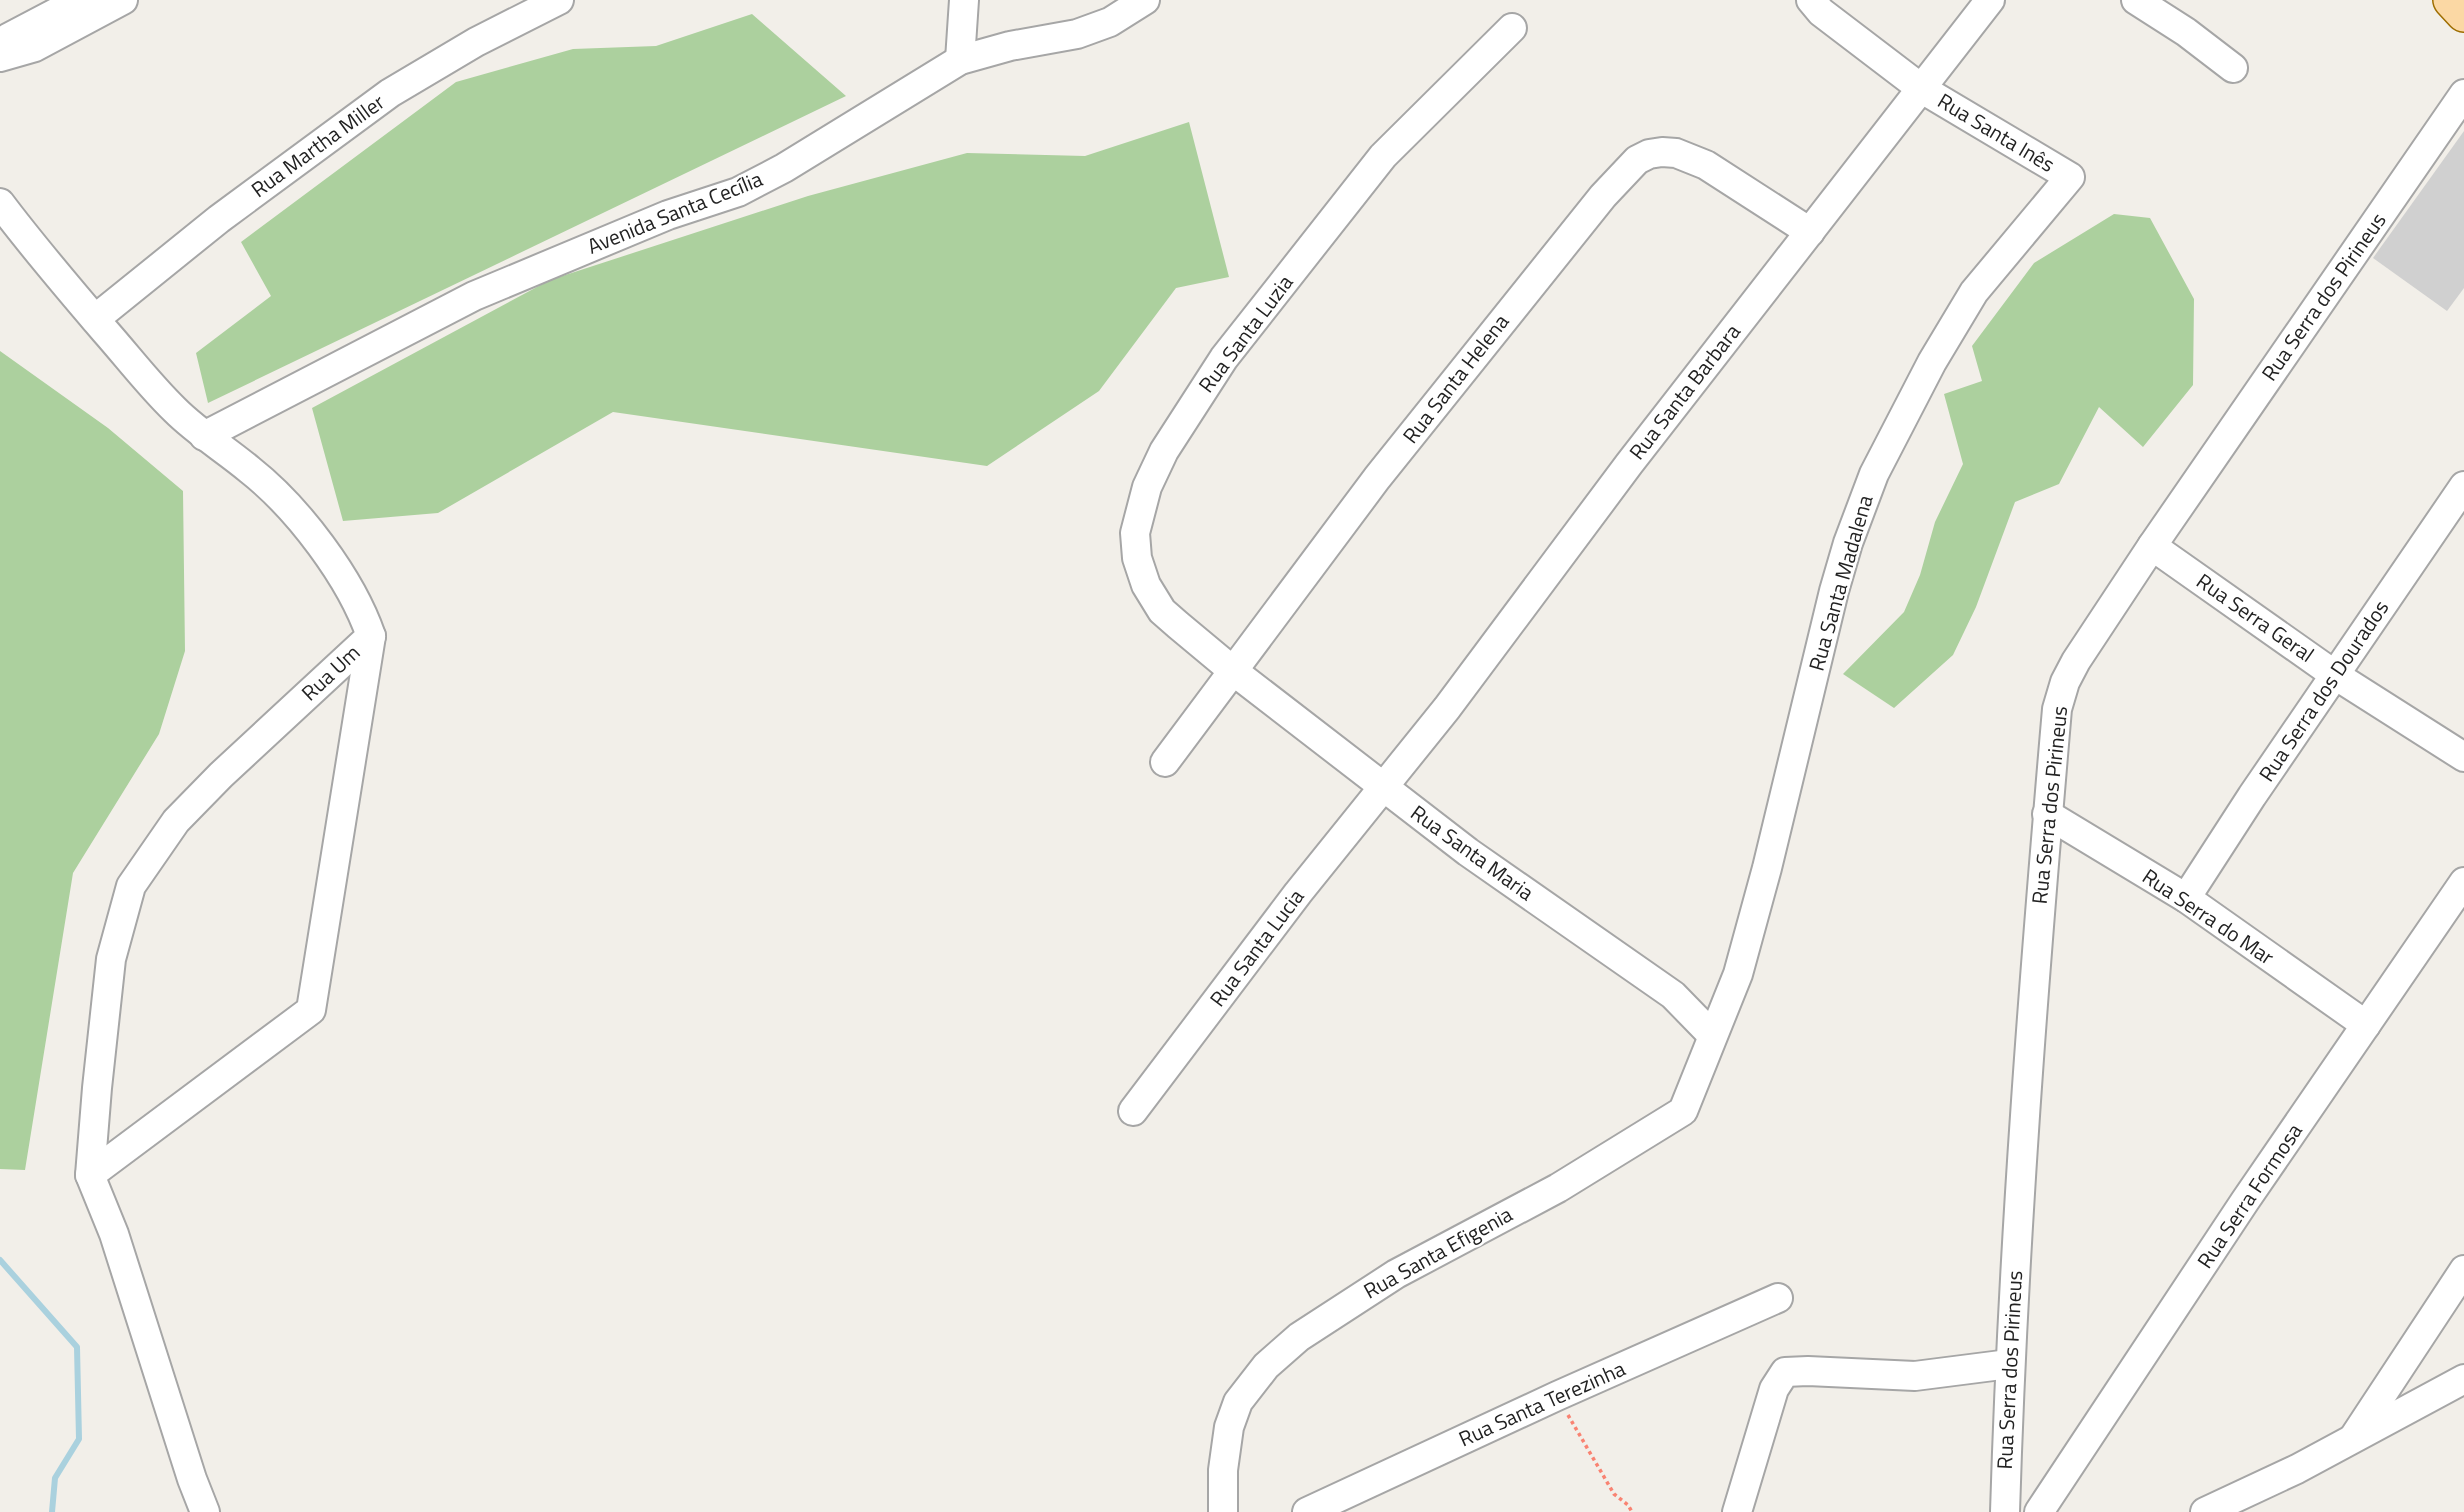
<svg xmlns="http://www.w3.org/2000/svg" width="2464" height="1512" font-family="'Titillium Web',sans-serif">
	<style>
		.religious { fill: #d0d0d0 }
		.forest { fill: #acd09e }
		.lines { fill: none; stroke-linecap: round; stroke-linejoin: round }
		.stream { stroke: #aad1de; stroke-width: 6 }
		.minor-casing { stroke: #a6a6a6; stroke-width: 32 }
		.major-casing { stroke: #9e6e01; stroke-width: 38 }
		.path { stroke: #f98372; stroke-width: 3.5; stroke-dasharray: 3.5 3.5; stroke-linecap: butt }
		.minor { stroke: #fff; stroke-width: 28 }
		.major { stroke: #fbd8a4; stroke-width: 35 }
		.labels { text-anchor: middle; stroke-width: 5; stroke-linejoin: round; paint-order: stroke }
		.street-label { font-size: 21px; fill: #222; stroke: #fff }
	</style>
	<rect width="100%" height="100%" fill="#f2efe9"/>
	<polygon class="religious" points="2464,131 2464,288 2447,311 2373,258"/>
	<g class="forest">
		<polygon points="752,14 846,96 208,403 196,353 271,296 241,242 456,82 573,49 656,46"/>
		<polygon points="1189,122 1229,277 1176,288 1099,391 987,466 613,412 438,513 343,521 312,408 550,280 808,196 967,153 1085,156"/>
		<polygon points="2114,214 2150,218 2194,299 2193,385 2143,447 2099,407 2059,484 2015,502 1976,607 1953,655 1894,708 1843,674 1904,612 1920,575 1935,522 1963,464 1944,394 1982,381 1972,346 2034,263"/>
		<polygon points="0,351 108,428 183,491 185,651 159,734 73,873 25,1170 0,1169"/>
	</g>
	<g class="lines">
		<polyline class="stream" points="0,1260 77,1347 79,1439 55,1478 52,1512"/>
		<defs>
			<g id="minor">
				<polyline points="2136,0 2186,32 2233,68"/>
				<polyline points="1512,28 1383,156 1224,358 1164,451 1147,487 1135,533 1137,558 1146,585 1162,611 1178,625 1232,670 1468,852 1673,995 1712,1035"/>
				<polyline points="8,38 80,0"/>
				<polyline points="0,57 35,47 123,0"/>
				<polyline points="960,60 964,0"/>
				<path d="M0 203C33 247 69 289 105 331 128 357 150 386 175 410 198 433 225 449 250 470 298 508 351 578 371 636L221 775 176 821 131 886 111 959 97 1088 90 1175 114 1234 192 1479 205 1512"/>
				<polyline points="95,319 219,219 390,93 476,42 559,0"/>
				<polyline points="204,436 474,296 668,215 738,192 784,168 960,60 1010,46 1077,34 1110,22 1145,0"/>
				<polyline points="2152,546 2335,675 2464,757"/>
				<polyline points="1165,762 1377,478 1603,196 1637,160 1649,154 1662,152 1676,153 1706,165 1810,232"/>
				<polyline points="2047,814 2186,898 2366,1025"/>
				<polyline points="2186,898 2252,796 2464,486"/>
				<polyline points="1133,1111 1298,893 1447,708 1629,464 1990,0"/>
				<polyline points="90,1175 311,1010 371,636"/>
				<polyline points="2354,1437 2464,1270"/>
				<polyline points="1223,1512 1223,1470 1229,1427 1238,1402 1266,1366 1299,1337 1396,1274 1558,1188 1683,1111 1738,974 1767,868 1834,591 1848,543 1874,474 1932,362 1974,292 2070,177 1922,89 1821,12 1811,0"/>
				<polyline points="1307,1512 1557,1396 1778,1298"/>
				<polyline points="1737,1512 1774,1389 1785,1372 1808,1371 1915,1376 2009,1364"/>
				<path d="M2005 1512C2013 1244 2034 976 2057 709L2065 682 2076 661 2152 546 2464 94"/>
				<polyline points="2039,1512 2245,1201 2464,882"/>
				<polyline points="2205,1512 2297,1469 2464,1379"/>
			</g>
			<polyline id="major" points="2451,0 2464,14"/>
		</defs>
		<use href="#minor" class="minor-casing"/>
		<use href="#major" class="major-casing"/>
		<polyline class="path" points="1568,1415 1614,1494 1628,1505 1632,1512"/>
		<use href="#minor" class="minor"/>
		<use href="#major" class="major"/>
	</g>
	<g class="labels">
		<g class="street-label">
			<text transform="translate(1996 133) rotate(31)" y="7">Rua Santa Inês</text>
			<text transform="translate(318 146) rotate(-36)" y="7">Rua Martha Miller</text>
			<text transform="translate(675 213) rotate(-22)" y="7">Avenida Santa Cecília</text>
			<text transform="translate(2324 297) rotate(-55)" y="7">Rua Serra dos Pirineus</text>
			<text transform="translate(1246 334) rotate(-53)" y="7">Rua Santa Luzia</text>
			<text transform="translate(1456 379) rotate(-52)" y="7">Rua Santa Helena</text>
			<text transform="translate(1685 392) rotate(-52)" y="7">Rua Santa Barbara</text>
			<text transform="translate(1841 583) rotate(-74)" y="7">Rua Santa Madalena</text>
			<text transform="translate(2255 618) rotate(35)" y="7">Rua Serra Geral</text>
			<text transform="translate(331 673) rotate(-43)" y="7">Rua Um</text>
			<text transform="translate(2324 691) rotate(-56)" y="7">Rua Serra dos Dourados</text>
			<text transform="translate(2050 805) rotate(-84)" y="7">Rua Serra dos Pirineus</text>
			<text transform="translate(1472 853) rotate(36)" y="7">Rua Santa Maria</text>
			<text transform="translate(2208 917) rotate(34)" y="7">Rua Serra do Mar</text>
			<text transform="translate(1257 948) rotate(-53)" y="7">Rua Santa Lucia</text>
			<text transform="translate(2250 1196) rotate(-56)" y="7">Rua Serra Formosa</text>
			<text transform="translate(1438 1253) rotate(-29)" y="7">Rua Santa Efigenia</text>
			<text transform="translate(2010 1370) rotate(-87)" y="7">Rua Serra dos Pirineus</text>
			<text transform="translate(1542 1404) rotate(-24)" y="7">Rua Santa Terezinha</text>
		</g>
	</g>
</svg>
